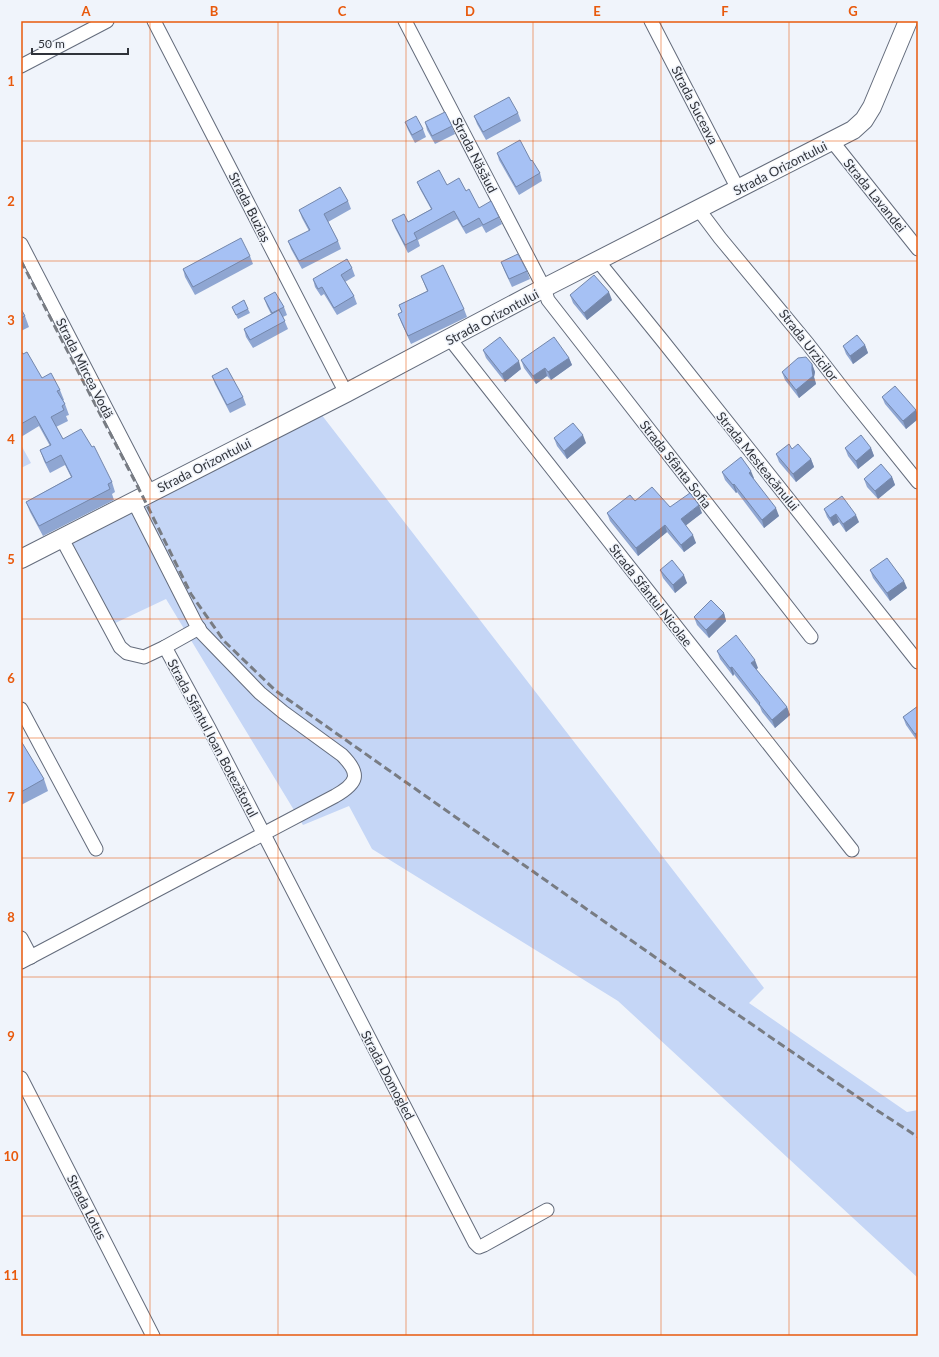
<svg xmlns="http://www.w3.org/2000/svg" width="939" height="1357" font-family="Lato,sans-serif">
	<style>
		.green { fill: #c5d6f6 }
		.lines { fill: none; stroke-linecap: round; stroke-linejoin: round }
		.street-casing { stroke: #646c7c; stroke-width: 15 }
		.secondary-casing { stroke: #646c7c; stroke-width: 20 }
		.street { stroke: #fff; stroke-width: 13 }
		.secondary { stroke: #fff; stroke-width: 18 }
		.rail { stroke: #787c83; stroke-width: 3; stroke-dasharray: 8 4; stroke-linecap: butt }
		.wall { fill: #8fa6d2 }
		.shaded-wall { fill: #7487ab }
		.building { fill: #a6c1f4; stroke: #7487ab }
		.grid { fill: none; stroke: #e8590c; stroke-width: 1; stroke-opacity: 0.55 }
		.labels { text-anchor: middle; stroke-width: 3; stroke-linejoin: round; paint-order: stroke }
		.street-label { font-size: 13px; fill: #30333a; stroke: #f0f4fb }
		.neatline { fill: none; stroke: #e8590c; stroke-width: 1.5 }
		.grid-label { font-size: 13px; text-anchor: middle; font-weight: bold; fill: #e8590c }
	</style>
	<rect width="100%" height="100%" fill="#f0f4fb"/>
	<g class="green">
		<polygon points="321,414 764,988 749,1003 907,1112 918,1110 918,1278 618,1001 372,849 349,806 303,825 166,599 109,626 67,544"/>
		<polygon points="21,445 31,463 21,468"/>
	</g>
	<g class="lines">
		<defs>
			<g id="street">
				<polyline points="154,21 346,393"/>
				<polyline points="405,21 544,288 548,300 811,637"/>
				<polyline points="651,21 738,189"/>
				<polyline points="21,66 107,21"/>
				<polyline points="832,141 918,249"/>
				<polyline points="699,210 720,238 808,344 843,389 918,482"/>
				<polyline points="21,244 150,493"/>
				<polyline points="598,261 662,340 918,662"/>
				<polyline points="450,339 852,850"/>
				<polyline points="62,539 120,647 127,653 144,657 165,647 209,728 475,1243 479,1247 484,1245 547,1210"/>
				<polyline points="165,647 199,628"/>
				<polyline points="21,709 96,849"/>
				<polyline points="21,938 31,957"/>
				<path d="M21 962 335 796C358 783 361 774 342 755L283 712 260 693 201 632 196 624 134 502"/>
				<polyline points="21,1078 153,1336"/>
			</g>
			<polyline id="secondary" points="21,559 346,393 544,288 853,130 864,120 872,107 908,21"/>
		</defs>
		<use href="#street" class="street-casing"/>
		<use href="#secondary" class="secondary-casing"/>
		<use href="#street" class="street"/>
		<use href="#secondary" class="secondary"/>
		<polyline class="rail" points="21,261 143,497 191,594 224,641 276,691 699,988 878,1111 918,1137"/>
	</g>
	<g class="wall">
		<polygon points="518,113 521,121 486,140 477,124 474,116"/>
		<polygon points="405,122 423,129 426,137 415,143 408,130"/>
		<polygon points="425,122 452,126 455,134 435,144 427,130"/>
		<polygon points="497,153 531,161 540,173 542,181 519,195 499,160"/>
		<polygon points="417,182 447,185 466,191 479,208 499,217 502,224 486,233 482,226 466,234 457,219 418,240 420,246 408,253 395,228 392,220 408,222 431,209 420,189"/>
		<polygon points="348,201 351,209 328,222 338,241 341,249 302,269 291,249 288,241 309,231 302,218 299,210"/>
		<polygon points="250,256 253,264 195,295 185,277 183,269"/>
		<polygon points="501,262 527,271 530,279 512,287 504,270"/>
		<polygon points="352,268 355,276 345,282 354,296 357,304 337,315 324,294 321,296 315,287 313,279"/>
		<polygon points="421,276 464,309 467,317 411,344 401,322 398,314 402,312 399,305 427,291"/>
		<polygon points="570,295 612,300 587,320 573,303"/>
		<polygon points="264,298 284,307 287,315 283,317 288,329 253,348 246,337 244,329 271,314 267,306"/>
		<polygon points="232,307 248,309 250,313 238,319"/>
		<polygon points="21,309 25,316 29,327 21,331"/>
		<polygon points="865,345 868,353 853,364 846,354 843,346"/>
		<polygon points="483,350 521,369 505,382 486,358"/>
		<polygon points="21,351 23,354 42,378 60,390 64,400 63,400 65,404 69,415 66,416 68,421 56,427 63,439 112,482 115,492 112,494 114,500 43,536 30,512 26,502 71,477 65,465 50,473 44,461 40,450 50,446 39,426 21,437"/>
		<polygon points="569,358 572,365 551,380 547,376 536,384 524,368 521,360"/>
		<polygon points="812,364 815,372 814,377 816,384 799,398 785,380 782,372"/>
		<polygon points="212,376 243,397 246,405 230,413 215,384"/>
		<polygon points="882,397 916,410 918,416 918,419 906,429 885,404"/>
		<polygon points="554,438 586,443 567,459 557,446"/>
		<polygon points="845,448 871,448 874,456 858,469 848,456"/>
		<polygon points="792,449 811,459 814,467 796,482 779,462 776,454"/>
		<polygon points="722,472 754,478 754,479 779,516 764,528 737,492 736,493 725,480"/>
		<polygon points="892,477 895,485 878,499 867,487 864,479"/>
		<polygon points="635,501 702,513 685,525 696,543 684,552 667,532 638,556 610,521 607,513"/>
		<polygon points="824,509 859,522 846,532 839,522 833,526 827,517"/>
		<polygon points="660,570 687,583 675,593 663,578"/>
		<polygon points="870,570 907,588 890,601 873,578"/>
		<polygon points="724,613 726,621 709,638 697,625 694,617"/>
		<polygon points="717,651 758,668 756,669 787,707 790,715 775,728 762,712 760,707 734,674 733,676 720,659"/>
		<polygon points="918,706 918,742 906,725 903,717"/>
		<polygon points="21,741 44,779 48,791 21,805"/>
	</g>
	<g class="shaded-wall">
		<polygon points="609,292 612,300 587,320 584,313"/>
		<polygon points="865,345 868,353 853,364 850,356"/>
		<polygon points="569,358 572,365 551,380 548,372"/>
		<polygon points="519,361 521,369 505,382 502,374"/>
		<polygon points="812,364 815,372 814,377 816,384 799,398 796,390"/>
		<polygon points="545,368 547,376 536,384 533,376"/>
		<polygon points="916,410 918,416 918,419 906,429 903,421"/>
		<polygon points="583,435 586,443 567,459 564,451"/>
		<polygon points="871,448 874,456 858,469 856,461"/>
		<polygon points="811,459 814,467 796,482 793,474"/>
		<polygon points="751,471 754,478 752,480 749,473"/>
		<polygon points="892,477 895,485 878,499 875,491"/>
		<polygon points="734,484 737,492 736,493 733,485"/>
		<polygon points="699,505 702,513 684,527 681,519"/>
		<polygon points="776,508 779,516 764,528 762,520"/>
		<polygon points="836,514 839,522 833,526 830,518"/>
		<polygon points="856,515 859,522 846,532 843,524"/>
		<polygon points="665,525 667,532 638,556 636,548"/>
		<polygon points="693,535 696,543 684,552 681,545"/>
		<polygon points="684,575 687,583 675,593 673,585"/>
		<polygon points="904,581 907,588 890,601 887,593"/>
		<polygon points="724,613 726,621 709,638 706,630"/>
		<polygon points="755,660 758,668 754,671 751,663"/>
		<polygon points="732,667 734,674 733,676 730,668"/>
		<polygon points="787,707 790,715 775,728 772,720"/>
		<polygon points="918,732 918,742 915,734"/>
	</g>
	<g class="building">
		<polygon points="509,97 518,113 483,132 474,116"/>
		<polygon points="445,112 452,126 432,136 425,122"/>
		<polygon points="416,116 423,129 412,135 405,122"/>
		<polygon points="520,140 531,161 532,160 540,173 516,187 497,153"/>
		<polygon points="439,170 447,185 459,178 466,191 469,189 479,208 491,201 499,217 483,225 479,218 463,227 454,211 414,233 417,239 405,245 392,220 404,214 408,222 432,209 417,182"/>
		<polygon points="340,187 348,201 324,214 338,241 299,261 288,241 310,230 299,210"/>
		<polygon points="241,238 250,256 193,287 183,269"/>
		<polygon points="518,254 527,271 509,279 501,262"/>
		<polygon points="347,259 352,268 341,275 354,296 334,308 322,287 318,289 313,279"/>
		<polygon points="443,265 464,309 408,336 398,314 402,312 399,305 428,291 421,276"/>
		<polygon points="594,275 609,292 584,313 570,295"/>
		<polygon points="275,292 284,307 272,313 264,298"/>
		<polygon points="244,300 248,309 236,315 232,307"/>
		<polygon points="21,309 25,316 21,318"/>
		<polygon points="279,310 285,321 250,340 244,329"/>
		<polygon points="857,335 865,345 850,356 843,346"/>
		<polygon points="500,337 519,361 502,374 483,350"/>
		<polygon points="554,337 569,358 548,372 545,368 533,376 521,360"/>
		<polygon points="21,351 23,354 27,352 42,378 51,373 60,390 57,391 65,404 62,406 64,410 51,417 63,439 81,429 92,447 94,446 112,482 108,484 110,489 39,526 26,502 72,477 61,455 46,463 40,450 51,445 35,416 21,424"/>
		<polygon points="806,357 812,364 812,370 813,376 796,390 782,372 798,358"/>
		<polygon points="227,368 243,397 227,405 212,376"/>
		<polygon points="895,386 916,410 903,421 882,397"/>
		<polygon points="573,423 583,435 564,451 554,438"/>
		<polygon points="861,435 871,448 856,461 845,448"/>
		<polygon points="789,444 792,449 798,444 811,459 793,474 776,454"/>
		<polygon points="741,457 751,471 749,473 776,508 762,520 734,484 733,485 722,472"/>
		<polygon points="881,464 892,477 875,491 864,479"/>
		<polygon points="652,487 670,507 690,493 699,505 681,519 693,535 681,545 665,525 636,548 607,513 630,495 635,501"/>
		<polygon points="842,496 856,515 843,524 836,514 830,518 824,509"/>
		<polygon points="887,558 904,581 887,593 870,570"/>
		<polygon points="672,560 684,575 673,585 660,570"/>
		<polygon points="711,600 724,613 706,630 694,617"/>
		<polygon points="736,635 755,660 751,663 787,707 772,720 759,704 760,703 732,667 730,668 717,651"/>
		<polygon points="918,706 918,732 915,734 903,717"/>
		<polygon points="21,741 44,779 21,792"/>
	</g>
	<path class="grid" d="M150 21V1336M278 21V1336M406 21V1336M533 21V1336M661 21V1336M789 21V1336M21 141H918M21 261H918M21 380H918M21 499H918M21 619H918M21 738H918M21 858H918M21 977H918M21 1096H918M21 1216H918"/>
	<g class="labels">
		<g class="street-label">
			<text transform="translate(695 105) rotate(63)" y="5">Strada Suceava</text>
			<text transform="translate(475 155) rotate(63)" y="5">Strada Năsăud</text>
			<text transform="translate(780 168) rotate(-27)" y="5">Strada Orizontului</text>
			<text transform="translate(875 195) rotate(51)" y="5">Strada Lavandei</text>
			<text transform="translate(250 207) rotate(63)" y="5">Strada Buziaș</text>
			<text transform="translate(492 317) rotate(-28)" y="5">Strada Orizontului</text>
			<text transform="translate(809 345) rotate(52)" y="5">Strada Urzicilor</text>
			<text transform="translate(85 368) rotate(63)" y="5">Strada Mircea Vodă</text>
			<text transform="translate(758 461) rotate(51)" y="5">Strada Mesteacănului</text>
			<text transform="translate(676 464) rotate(52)" y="5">Strada Sfânta Sofia</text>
			<text transform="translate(204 465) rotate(-27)" y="5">Strada Orizontului</text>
			<text transform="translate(651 595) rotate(52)" y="5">Strada Sfântul Nicolae</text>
			<text transform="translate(213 738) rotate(62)" y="5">Strada Sfântul Ioan Botezătorul</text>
			<text transform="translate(388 1075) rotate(62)" y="5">Strada Domogled</text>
			<text transform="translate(87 1207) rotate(63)" y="5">Strada Lotus</text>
		</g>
	</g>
	<rect width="939" height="1357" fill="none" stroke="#f0f4fb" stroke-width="44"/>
	<path d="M32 48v6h96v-6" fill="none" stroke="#30333a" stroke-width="2"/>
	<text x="38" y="48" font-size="12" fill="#30333a" stroke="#f0f4fb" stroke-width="3" paint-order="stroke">50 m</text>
	<rect x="22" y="22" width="895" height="1313" class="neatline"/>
	<g class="grid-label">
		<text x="86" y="16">A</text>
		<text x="214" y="16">B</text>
		<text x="342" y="16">C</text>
		<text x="470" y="16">D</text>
		<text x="597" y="16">E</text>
		<text x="725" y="16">F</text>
		<text x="853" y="16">G</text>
		<text x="11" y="86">1</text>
		<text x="11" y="206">2</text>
		<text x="11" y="325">3</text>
		<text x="11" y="444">4</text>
		<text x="11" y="564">5</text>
		<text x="11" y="683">6</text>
		<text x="11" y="802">7</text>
		<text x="11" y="922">8</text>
		<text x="11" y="1041">9</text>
		<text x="11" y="1161">10</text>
		<text x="11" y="1280">11</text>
	</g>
</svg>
